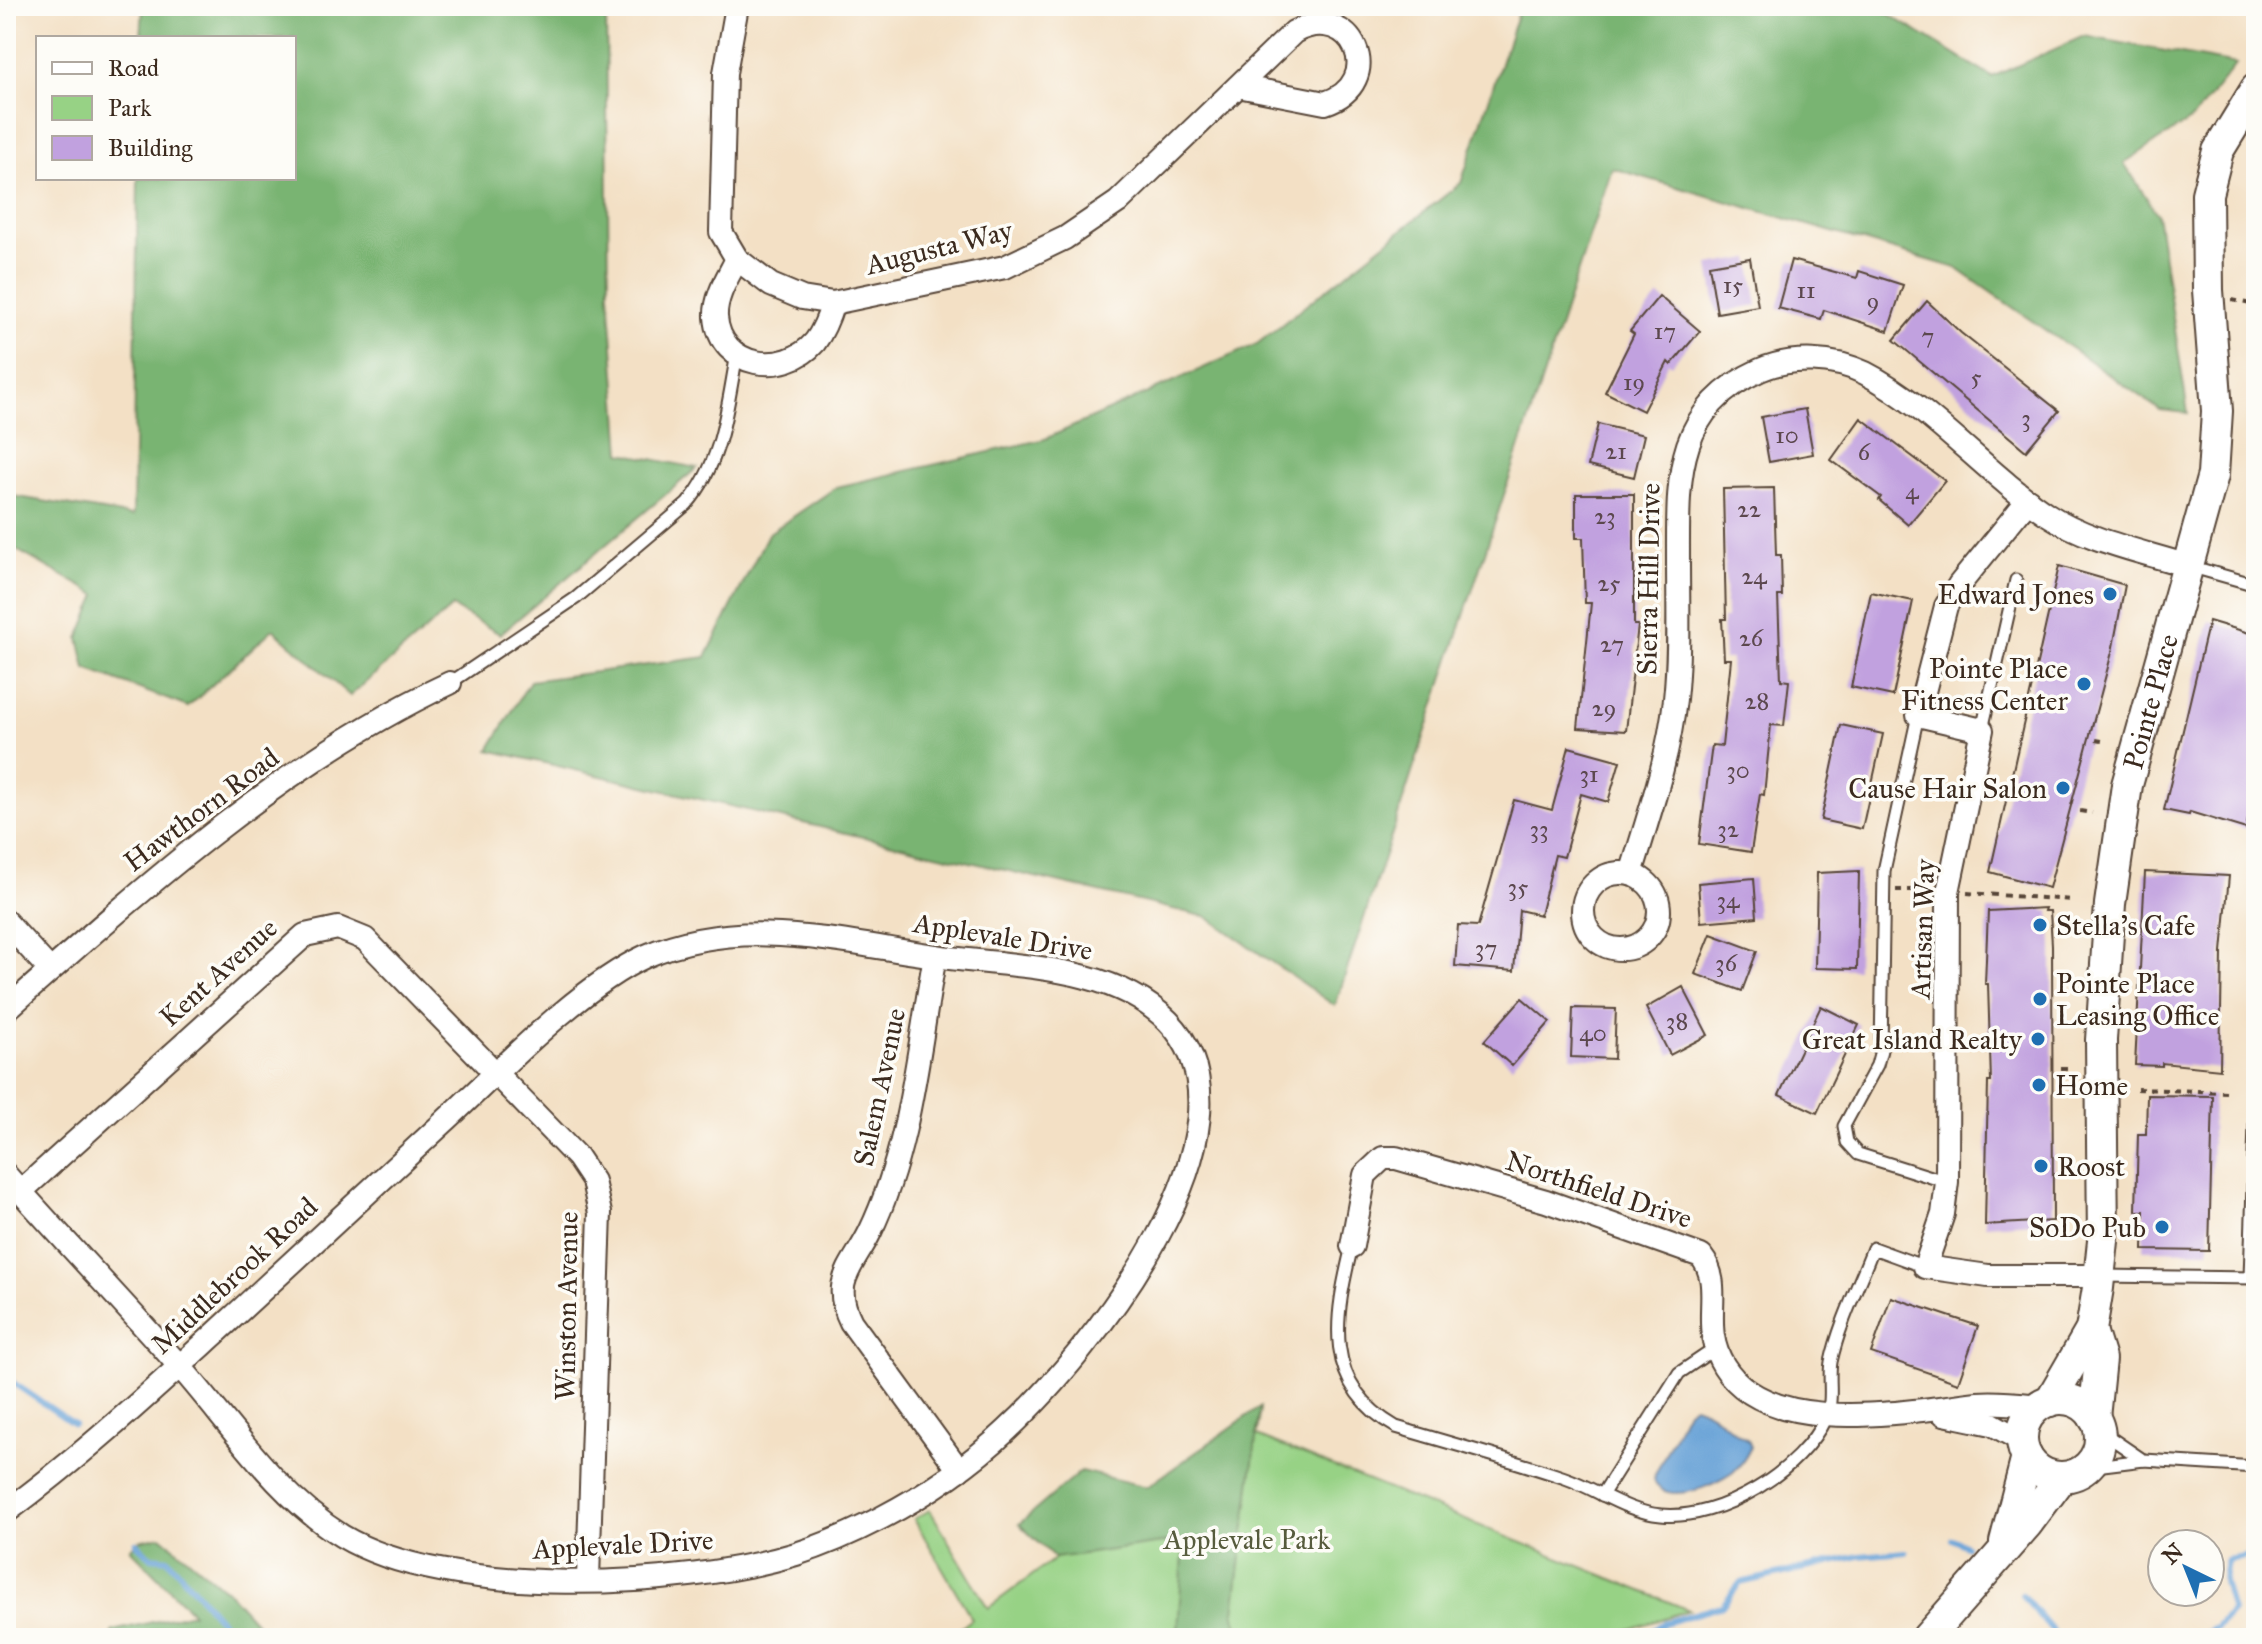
<svg xmlns="http://www.w3.org/2000/svg" width="2262" height="1644" font-family="'IM FELL Great Primer',serif">
	<style>
		.green { fill: #97d285; stroke: #697e52; stroke-width: 2 }
		.forest { fill: #79b472; stroke: #5a6f48; stroke-width: 2 }
		.water { fill: #68a2d7; stroke: #52667a; stroke-width: 2 }
		.lines { fill: none; stroke-linecap: round; stroke-linejoin: round }
		.stream { stroke: #68a2d7; stroke-width: 6 }
		.building { fill: #c1a1df }
		.lane-casing { stroke: #574537; stroke-width: 15 }
		.street-casing { stroke: #574537; stroke-width: 26 }
		.secondary-casing { stroke: #574537; stroke-width: 34 }
		.path { stroke: #574537; stroke-width: 4; stroke-dasharray: 6 6; stroke-linecap: butt }
		.lane { stroke: #fff; stroke-width: 11 }
		.street { stroke: #fff; stroke-width: 22 }
		.secondary { stroke: #fff; stroke-width: 30 }
		.poi-dot { fill: #1f6fb2; stroke: #fdfcf7; stroke-width: 3 }
		.labels { text-anchor: middle; stroke-width: 7; stroke-linejoin: round; paint-order: stroke }
		.number-label { font-size: 24px; fill: #5c484e }
		.street-label { font-size: 28px; fill: #3b2a1e; stroke: #fdfcf7 }
		.poi-label { font-size: 28px; fill: #3b2a1e; stroke: #fdfcf7; text-anchor: end }
		.park-label { font-size: 28px; fill: #575c3d; stroke: #fdfcf7 }
	</style>
	<rect width="100%" height="100%" fill="#fdfcf7"/>
	<filter id="ink" filterUnits="userSpaceOnUse"><feTurbulence type="fractalNoise" baseFrequency=".0125" numOctaves="2"/><feDisplacementMap in="SourceGraphic" scale="16" xChannelSelector="R" yChannelSelector="G"/><feConvolveMatrix kernelMatrix="1 2 1 2 8 2 1 2 1" color-interpolation-filters="sRGB"/></filter>
	<filter id="wash" filterUnits="userSpaceOnUse"><feTurbulence type="fractalNoise" baseFrequency=".006" numOctaves="4" result="noise"/><feDisplacementMap in="SourceGraphic" scale="32" xChannelSelector="R" yChannelSelector="G"/><feGaussianBlur stdDeviation="1.8" result="paint"/><feColorMatrix in="noise" values="0 0 0 0 0 0 0 0 0 0 0 0 0 0 0 0 0 1.4 0 .05"/><feComposite in="paint" operator="in"/></filter>
	<g filter="url(#wash)">
		<rect width="100%" height="100%" fill="#f3e0c5"/>
		<polygon class="green" points="1260,1407 1257,1436 1689,1610 1624,1631 1622,1638 948,1638 972,1619 914,1519 930,1510 988,1608"/>
		<g class="forest">
			<polygon points="143,6 606,6 609,293 621,453 697,468 500,634 452,607 350,696 273,629 188,707 86,669 79,638 97,595 6,544 6,495 133,516 138,178 294,178 294,38 141,38"/>
			<polygon points="1520,6 1875,6 1992,77 2084,36 2236,64 2193,118 2124,163 2157,214 2188,413 2160,410 1956,268 1612,168 1335,1006 1207,917 489,750 530,681 706,657 768,534 837,487 1045,439 1257,344 1461,183"/>
			<polygon points="2256,223 2256,473 2248,472 2255,388 2251,263"/>
			<polygon points="1260,1407 1234,1612 1241,1638 1167,1638 1178,1629 1184,1540 1055,1558 1019,1524 1081,1471 1147,1487"/>
			<polygon points="161,1536 229,1593 268,1636 286,1630 302,1638 109,1638 113,1631 193,1613 130,1549 138,1541"/>
		</g>
		<path class="water" d="M1694 1405C1715 1411 1728 1430 1748 1440L1751 1447C1746 1457 1741 1466 1732 1473 1715 1485 1664 1508 1653 1479L1687 1410Z"/>
		<g class="lines">
			<g class="stream">
				<polyline points="6,1378 74,1424"/>
				<polyline points="1952,1539 1966,1546"/>
				<polyline points="136,1543 151,1557 168,1559 235,1638"/>
				<polyline points="2022,1595 2058,1638"/>
				<polyline points="1642,1638 1664,1623 1722,1606 1740,1583 1859,1556 1906,1552"/>
				<polyline points="2197,1638 2216,1628 2232,1611 2224,1582 2227,1560 2256,1555"/>
			</g>
		</g>
		<g id="blocks">
			<g class="building">
				<polygon points="1750,258 1758,306 1717,313 1709,265"/>
				<polygon points="1791,260 1857,278 1859,271 1903,285 1888,331 1824,310 1821,319 1778,308"/>
				<polygon points="1659,296 1700,331 1671,365 1668,362 1643,411 1605,392 1634,334 1630,331"/>
				<polygon points="1927,301 1961,333 2059,411 2026,451 1894,340"/>
				<polygon points="1805,409 1813,454 1769,462 1761,417"/>
				<polygon points="1861,418 1945,481 1908,525 1879,500 1881,497 1831,460"/>
				<polygon points="1598,424 1644,435 1634,477 1588,466"/>
				<polygon points="1774,488 1776,555 1781,555 1782,596 1778,596 1781,680 1789,681 1784,726 1771,725 1764,795 1760,794 1751,852 1699,844 1712,745 1722,746 1731,659 1724,659 1722,619 1726,619 1723,489"/>
				<polygon points="1576,494 1634,494 1634,625 1638,625 1626,731 1578,728 1591,603 1585,603 1583,538 1576,538"/>
				<polygon points="2059,566 2125,585 2112,652 2049,888 1990,872"/>
				<polygon points="1871,592 1913,601 1893,696 1851,687"/>
				<polygon points="2209,621 2256,635 2256,778 2246,829 2190,812 2189,815 2164,810"/>
				<polygon points="1841,725 1883,734 1862,829 1821,820"/>
				<polygon points="1569,747 1620,761 1608,802 1581,794 1564,857 1555,855 1540,915 1519,910 1514,971 1455,966 1458,925 1478,926 1514,800 1552,810"/>
				<polygon points="1859,871 1857,969 1815,968 1817,873"/>
				<polygon points="2145,872 2229,876 2222,952 2220,1069 2162,1063 2162,1066 2135,1065"/>
				<polygon points="1754,878 1757,917 1701,922 1698,883"/>
				<polygon points="2045,908 2044,911 2050,911 2052,945 2053,1221 1985,1225 1988,1082 1991,1082 1988,984 1985,984 1988,911"/>
				<polygon points="1711,934 1757,951 1742,991 1695,974"/>
				<polygon points="1683,987 1708,1035 1670,1055 1646,1008"/>
				<polygon points="1522,998 1550,1022 1512,1066 1484,1041"/>
				<polygon points="1821,1006 1859,1025 1817,1113 1779,1095"/>
				<polygon points="1573,1008 1616,1009 1614,1059 1571,1057"/>
				<polygon points="2147,1095 2213,1096 2209,1251 2143,1250 2144,1211 2136,1211 2138,1134 2146,1134"/>
				<polygon points="1891,1297 1978,1326 1958,1383 1871,1353"/>
			</g>
		</g>
	</g>
	<g filter="url(#ink)">
		<use href="#blocks" fill-opacity="0" stroke="#574537" stroke-width="2"/>
		<g class="lines">
			<defs>
				<g id="lane">
					<polyline points="2189,566 2256,585"/>
					<path d="M450 683 576 598 687 504C723 462 727 406 737 354"/>
					<polyline points="1918,715 1884,871 1881,1050 1877,1065 1844,1126 1847,1142 1858,1154 1947,1182"/>
					<polyline points="1982,730 2016,580"/>
					<path d="M1352 1246C1335 1316 1321 1385 1396 1427 1452 1444 1509 1459 1565 1478 1597 1489 1626 1512 1661 1515 1721 1521 1801 1471 1826 1417 1834 1400 1828 1380 1831 1362 1839 1324 1859 1285 1873 1248L1925 1267"/>
					<polyline points="2100,1276 2255,1278"/>
					<polyline points="2250,1278 2256,1093"/>
					<polyline points="2099,1430 2143,1460"/>
					<polyline points="2087,1467 2144,1460 2256,1467"/>
					<polyline points="1602,1495 1679,1373 1716,1348"/>
				</g>
				<g id="street">
					<path d="M737 6 725 73 721 232 737 259 771 285 802 298 833 303 1005 267 1065 238 1118 202 1294 32C1353 0 1388 83 1325 103L1238 86"/>
					<path d="M737 259C728 277 715 296 716 317 720 369 785 377 815 342 824 330 829 316 833 303"/>
					<polyline points="2028,500 1959,585 1946,606 1918,715 1982,730 1948,892 1947,1182 1943,1214 1925,1267 1988,1276 2099,1276"/>
					<circle cx="1621" cy="911" r="38"/>
					<path d="M1631 874C1648 818 1669 757 1675 699 1680 652 1678 606 1678 560 1678 479 1674 409 1760 370 1792 356 1834 358 1865 373 1930 406 1986 474 2047 514 2088 541 2141 551 2188 566"/>
					<polyline points="6,922 50,970"/>
					<path d="M935 956C918 1048 911 1147 870 1232 853 1267 830 1281 851 1322L959 1470"/>
					<path d="M6 1010C141 890 285 760 450 683"/>
					<path d="M6 1175C64 1241 125 1304 182 1369 232 1426 277 1496 342 1536 447 1599 681 1589 796 1554 825 1545 854 1532 881 1518 927 1494 970 1465 1007 1430 1088 1355 1273 1127 1168 1021 1113 966 1021 967 950 958 848 945 745 913 646 956 580 986 498 1072 444 1122 368 1192 293 1262 217 1332 149 1394 81 1457 6 1512"/>
					<polyline points="20,1192 305,935 338,928 365,939 577,1157 593,1181 600,1213 588,1579"/>
					<path d="M1352 1246 1365 1175 1383 1158H1396L1546 1201 1701 1256C1726 1287 1698 1325 1724 1366 1769 1439 1907 1411 1978 1403 1998 1401 2020 1404 2039 1406"/>
					<polyline points="1944,1414 1992,1424 2022,1441"/>
				</g>
				<g id="secondary">
					<polyline points="2091,1330 2100,1359 2094,1418"/>
					<circle cx="2061" cy="1438" r="39"/>
					<path id="s1" d="M2050 1401 2091 1330 2098 1288 2103 1241 2101 1040 2110 904 2127 785 2213 475 2217 411 2208 290 2207 194 2218 151 2256 89"/>
					<polyline points="2005,1542 2027,1457"/>
					<polyline points="1927,1638 2027,1524 2062,1477"/>
				</g>
			</defs>
			<use href="#lane" class="lane-casing"/>
			<use href="#street" class="street-casing"/>
			<use href="#secondary" class="secondary-casing"/>
			<g class="path">
				<polyline points="2232,300 2256,305"/>
				<polyline points="2096,740 2107,742"/>
				<polyline points="2080,811 2092,813"/>
				<polyline points="1896,890 1918,890"/>
				<polyline points="1967,893 2073,900"/>
				<polyline points="2061,1068 2072,1068"/>
				<polyline points="2137,1089 2226,1092"/>
				<polyline points="2064,1221 2080,1222"/>
			</g>
			<use href="#lane" class="lane"/>
			<use href="#street" class="street"/>
			<use href="#secondary" class="secondary"/>
		</g>
	</g>
	<g class="poi-dot">
		<circle cx="2110" cy="594" r="8"/>
		<circle cx="2084" cy="684" r="8"/>
		<circle cx="2063" cy="788" r="8"/>
		<circle cx="2040" cy="925" r="8"/>
		<circle cx="2040" cy="999" r="8"/>
		<circle cx="2038" cy="1039" r="8"/>
		<circle cx="2039" cy="1085" r="8"/>
		<circle cx="2041" cy="1166" r="8"/>
		<circle cx="2162" cy="1227" r="8"/>
	</g>
	<g class="labels">
		<g class="number-label">
			<text x="1733" y="293">15</text>
			<text x="1806" y="298">11</text>
			<text x="1873" y="309">9</text>
			<text x="1665" y="339">17</text>
			<text x="1928" y="344">7</text>
			<text x="1976" y="385">5</text>
			<text x="1634" y="390">19</text>
			<text x="2026" y="426">3</text>
			<text x="1787" y="443">10</text>
			<text x="1616" y="459">21</text>
			<text x="1864" y="460">6</text>
			<text x="1912" y="499">4</text>
			<text x="1749" y="517">22</text>
			<text x="1605" y="524">23</text>
			<text x="1754" y="584">24</text>
			<text x="1609" y="591">25</text>
			<text x="1751" y="646">26</text>
			<text x="1612" y="652">27</text>
			<text x="1757" y="709">28</text>
			<text x="1604" y="716">29</text>
			<text x="1738" y="778">30</text>
			<text x="1589" y="782">31</text>
			<text x="1539" y="837">33</text>
			<text x="1728" y="837">32</text>
			<text x="1518" y="895">35</text>
			<text x="1728" y="908">34</text>
			<text x="1486" y="956">37</text>
			<text x="1726" y="971">36</text>
			<text x="1677" y="1029">38</text>
			<text x="1593" y="1041">40</text>
		</g>
		<g class="street-label">
			<text transform="translate(939 247) rotate(-14)" y="10">Augusta Way</text>
			<text transform="translate(1648 579) rotate(-89)" y="10">Sierra Hill Drive</text>
			<text dy="10" stroke="none"><textPath href="#s1" startOffset="716">Pointe Place</textPath></text>
			<text transform="translate(201 809) rotate(-37)" y="10">Hawthorn Road</text>
			<text transform="translate(1922 929) rotate(-88)" y="10">Artisan Way</text>
			<text transform="translate(1003 936) rotate(9)" y="10">Applevale Drive</text>
			<text transform="translate(218 972) rotate(-42)" y="10">Kent Avenue</text>
			<text transform="translate(879 1087) rotate(-78)" y="10">Salem Avenue</text>
			<text transform="translate(1599 1189) rotate(18)" y="10">Northfield Drive</text>
			<text transform="translate(234 1275) rotate(-43)" y="10">Middlebrook Road</text>
			<text transform="translate(566 1306) rotate(-89)" y="10">Winston Avenue</text>
			<text transform="translate(623 1544) rotate(-3)" y="10">Applevale Drive</text>
		</g>
		<g class="poi-label">
			<text x="2094" y="604">Edward Jones</text>
			<text x="2068" y="678">Pointe Place<tspan x="2068" dy="32">Fitness Center</tspan></text>
			<text x="2047" y="798">Cause Hair Salon</text>
			<text x="2056" y="935" text-anchor="start">Stella's Cafe</text>
			<text x="2056" y="993" text-anchor="start">Pointe Place<tspan x="2056" dy="32">Leasing Office</tspan></text>
			<text x="2022" y="1049">Great Island Realty</text>
			<text x="2055" y="1095" text-anchor="start">Home</text>
			<text x="2057" y="1176" text-anchor="start">Roost</text>
			<text x="2146" y="1237">SoDo Pub</text>
		</g>
		<g class="park-label">
			<text x="1247" y="1549">Applevale Park</text>
		</g>
	</g>
	<rect width="2262" height="1644" fill="none" stroke="#fdfcf7" stroke-width="32"/>
	<rect x="36" y="36" width="260" height="144" fill="#fdfcf7" stroke="#afa8a0" stroke-width="2"/>
	<rect x="52" y="62" width="40" height="12" fill="#ffffff" stroke="#afa8a0" stroke-width="2"/>
	<text x="108" y="76" font-size="24" fill="#3b2a1e">Road</text>
	<rect x="52" y="96" width="40" height="24" fill="#97d285" stroke="#afa8a0" stroke-width="2"/>
	<text x="108" y="116" font-size="24" fill="#3b2a1e">Park</text>
	<rect x="52" y="136" width="40" height="24" fill="#c1a1df" stroke="#afa8a0" stroke-width="2"/>
	<text x="108" y="156" font-size="24" fill="#3b2a1e">Building</text>
	<g transform="translate(2186 1568) rotate(317)"><circle r="38" fill="#fdfcf7" stroke="#afa8a0" stroke-width="2"/>
	<path d="M0-6L14 30L0 20L-14 30Z" fill="#1f6fb2"/>
	<text y="-12" font-size="22" font-weight="bold" text-anchor="middle" fill="#3b2a1e">N</text>
	</g>
</svg>
